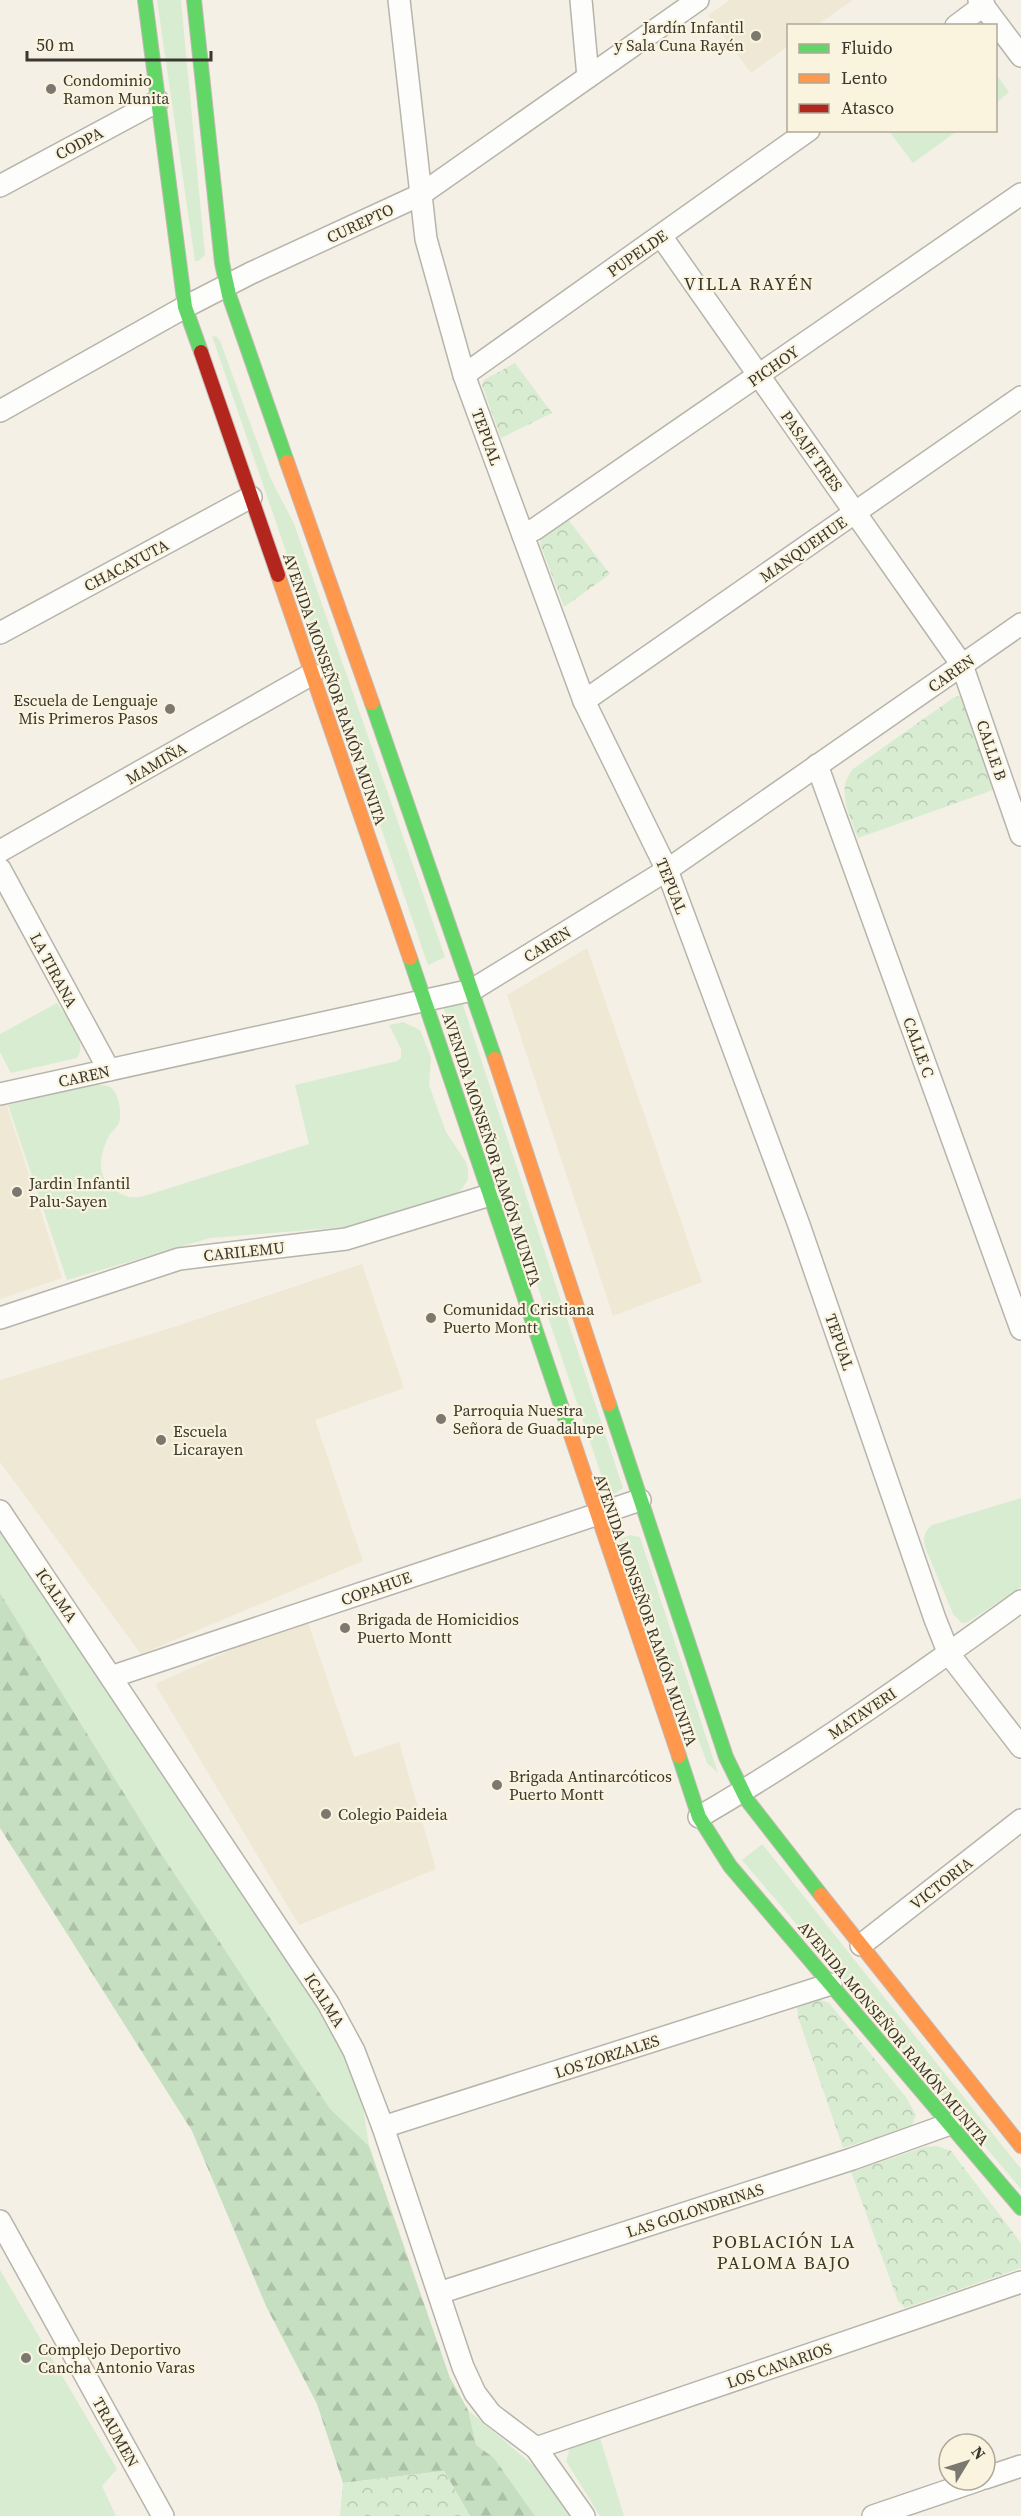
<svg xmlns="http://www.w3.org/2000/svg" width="1021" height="2516" font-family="'Source Serif 4',serif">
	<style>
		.built { fill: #eee8d5 }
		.green { fill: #d8ecd2 }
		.forest { fill: url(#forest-firs) }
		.park { fill: url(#park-crowns) }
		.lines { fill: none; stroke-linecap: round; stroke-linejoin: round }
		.street-casing { stroke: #b7b4ac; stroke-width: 24 }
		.fast-casing { stroke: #c6b9b6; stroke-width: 16 }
		.slow-casing { stroke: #c6b9b6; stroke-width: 16 }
		.jam-casing { stroke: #c6b9b6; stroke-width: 16 }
		.street { stroke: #fdfdfb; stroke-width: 21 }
		.fast { stroke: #63d668; stroke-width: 14 }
		.slow { stroke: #ff974d; stroke-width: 14 }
		.jam { stroke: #b3261e; stroke-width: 14 }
		.poi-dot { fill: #7b786f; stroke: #faf4df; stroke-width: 2 }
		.labels { text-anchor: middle; stroke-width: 4.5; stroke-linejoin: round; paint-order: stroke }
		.poi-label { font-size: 16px; fill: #3a372f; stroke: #faf4df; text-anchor: start }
		.street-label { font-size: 16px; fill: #3a372f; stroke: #faf4df }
		.neighbourhood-label { font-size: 18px; letter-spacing: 1.5px; fill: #3a372f; stroke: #faf4df }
	</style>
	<defs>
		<pattern id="forest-firs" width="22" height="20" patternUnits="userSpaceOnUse" patternTransform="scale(1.5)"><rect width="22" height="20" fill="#c6dfc1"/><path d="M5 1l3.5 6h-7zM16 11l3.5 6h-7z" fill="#abc0a6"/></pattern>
		<pattern id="park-crowns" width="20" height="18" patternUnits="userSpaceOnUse" patternTransform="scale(1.5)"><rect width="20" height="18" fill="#d8ecd2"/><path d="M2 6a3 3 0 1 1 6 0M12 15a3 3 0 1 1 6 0" fill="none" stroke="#bacbb5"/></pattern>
	</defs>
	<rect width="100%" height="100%" fill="#f4f0e5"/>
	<g class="built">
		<polygon points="730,0 853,0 817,25 788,26 788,46 751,73 708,15"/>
		<polygon points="587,948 702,1282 613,1316 507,995"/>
		<polygon points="6,1103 62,1278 0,1299 0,1105"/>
		<polygon points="362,1264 404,1388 315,1420 363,1561 141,1654 0,1462 0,1380 177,1326"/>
		<polygon points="306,1617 354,1757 399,1742 436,1869 299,1925 155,1684"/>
	</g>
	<g class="green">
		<polygon points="157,0 181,0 205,255 198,261 195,261"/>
		<polygon points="996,74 1009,92 996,103"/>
		<polygon points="889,131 957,131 913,163"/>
		<polygon points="212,336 217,337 220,341 270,477 294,524 445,957 428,965"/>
		<polygon points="462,1002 623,1488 616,1493 608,1495 443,1006"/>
		<path d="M57 1003C66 1017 89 1042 77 1058L11 1073 0 1052V1034Z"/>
		<path d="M403 1022 420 1030 431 1057 429 1085 446 1132 466 1162 468 1170V1179L462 1189 456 1194 347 1227 210 1238 67 1280 8 1105C27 1100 91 1080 108 1086 119 1090 122 1112 119 1123 117 1128 110 1132 108 1138 99 1156 96 1179 116 1191 126 1197 130 1198 141 1197L309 1144 295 1085 397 1061 401 1058V1049L389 1025Z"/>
		<path d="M1021 1498V1587L968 1622 962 1623 953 1614 925 1547C923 1537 924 1532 932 1525Z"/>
		<polygon points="0,1528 265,1920 336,2035 362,2099 369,2146 330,2110 164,1858 0,1593"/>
		<polygon points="630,1535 640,1537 718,1773 707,1763 657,1626 634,1592 619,1539"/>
		<polygon points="761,1845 763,1845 1021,2169 1021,2189 742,1860"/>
		<polygon points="0,2270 117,2469 102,2486 116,2516 0,2516"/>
		<polygon points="468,2410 540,2471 571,2516 535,2516 494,2458 476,2445"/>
		<polygon points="590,2438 600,2438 624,2516 600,2516 566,2461 570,2447"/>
	</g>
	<polygon class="forest" points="0,1593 164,1858 330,2109 369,2146 450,2378 468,2410 476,2445 494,2458 535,2516 470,2516 444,2471 343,2483 317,2404 266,2306 192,2131 0,1828"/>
	<g class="park">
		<polygon points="515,363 552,413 501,438 482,385 484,380"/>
		<polygon points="567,518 610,574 564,607 540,544 541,537"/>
		<path d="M961 695 969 708 993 790 858 838C850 816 835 790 853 769L953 698Z"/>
		<polygon points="812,1997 829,2003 906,2097 916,2115 911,2127 843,2148 798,2017 797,2007 799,2002"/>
		<polygon points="937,2146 951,2151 1021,2243 1021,2268 905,2308 898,2301 851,2172 925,2147"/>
		<polygon points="444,2471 470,2516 340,2516 343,2483"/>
	</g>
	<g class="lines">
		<defs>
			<g id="street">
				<polyline points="399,0 426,239 464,375 584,701 667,870 799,1225 935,1619 949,1654 1021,1747"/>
				<polyline points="581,0 588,77"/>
				<polyline points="979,0 1021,56"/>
				<polyline points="956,26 984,5"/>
				<polyline points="0,186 158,101"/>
				<polyline points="661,236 962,665 1021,835"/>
				<polyline points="464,375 809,130"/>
				<polyline points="0,411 185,307 251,273 420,195 698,0"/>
				<polyline points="523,535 535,529 1021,194"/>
				<polyline points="0,633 251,497"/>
				<polyline points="584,701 1021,397"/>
				<polyline points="817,765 1021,1329"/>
				<polyline points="0,851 312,674"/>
				<polyline points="0,869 109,1070"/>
				<polyline points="0,1094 472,990 667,870 1021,624"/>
				<polyline points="0,1318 179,1259 346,1239 490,1195"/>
				<polyline points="0,1511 328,2003 354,2051 383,2127 463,2367 475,2393 491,2414 536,2448 584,2516"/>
				<polyline points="111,1677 640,1500"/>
				<path d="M699 1817C811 1752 916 1677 1021 1601"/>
				<polyline points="861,1945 1021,1820"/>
				<polyline points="383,2127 831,1984"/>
				<polyline points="0,2221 163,2516"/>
				<polyline points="439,2293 852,2159 950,2124"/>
				<polyline points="536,2448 1021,2282"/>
				<polyline points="985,2478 1021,2466"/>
				<polyline points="873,2516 979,2480"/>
			</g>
			<g id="fast">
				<polyline points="145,0 185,307 201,352"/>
				<polyline points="194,0 222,263 229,295 287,462"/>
				<polyline points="372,703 495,1059"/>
				<polyline points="410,958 570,1432"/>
				<polyline points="609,1404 726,1757 747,1800 821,1895"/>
				<polyline points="679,1756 699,1817 730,1866 1021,2208"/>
			</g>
			<g id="slow">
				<polyline points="287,462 372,703"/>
				<polyline points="278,575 410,958"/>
				<polyline points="495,1059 609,1404"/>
				<polyline points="570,1432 679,1756"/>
				<polyline points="821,1895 1021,2146"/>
			</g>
			<polyline id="jam" points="201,352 278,575"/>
		</defs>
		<use href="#street" class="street-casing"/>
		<use href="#fast" class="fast-casing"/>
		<use href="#slow" class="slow-casing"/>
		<use href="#jam" class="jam-casing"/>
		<use href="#street" class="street"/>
		<use href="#fast" class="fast"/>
		<use href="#slow" class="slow"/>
		<use href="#jam" class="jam"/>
	</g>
	<g class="poi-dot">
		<circle cx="756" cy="36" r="6"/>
		<circle cx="51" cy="89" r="6"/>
		<circle cx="170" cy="709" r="6"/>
		<circle cx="17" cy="1192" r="6"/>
		<circle cx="431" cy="1318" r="6"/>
		<circle cx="441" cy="1419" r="6"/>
		<circle cx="161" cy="1440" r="6"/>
		<circle cx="345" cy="1628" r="6"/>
		<circle cx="497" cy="1785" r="6"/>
		<circle cx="326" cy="1814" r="6"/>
		<circle cx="26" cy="2358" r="6"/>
	</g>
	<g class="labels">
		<g class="poi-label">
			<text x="744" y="33" text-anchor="end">Jardín Infantil<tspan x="744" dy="18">y Sala Cuna Rayén</tspan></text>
			<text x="63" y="86">Condominio<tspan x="63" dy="18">Ramon Munita</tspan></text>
			<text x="158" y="706" text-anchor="end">Escuela de Lenguaje<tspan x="158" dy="18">Mis Primeros Pasos</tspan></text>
			<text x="29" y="1189">Jardin Infantil<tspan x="29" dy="18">Palu-Sayen</tspan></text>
			<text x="443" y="1315">Comunidad Cristiana<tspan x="443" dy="18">Puerto Montt</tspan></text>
			<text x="453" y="1416">Parroquia Nuestra<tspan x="453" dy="18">Señora de Guadalupe</tspan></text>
			<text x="173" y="1437">Escuela<tspan x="173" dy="18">Licarayen</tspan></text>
			<text x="357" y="1625">Brigada de Homicidios<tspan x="357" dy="18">Puerto Montt</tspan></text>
			<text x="509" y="1782">Brigada Antinarcóticos<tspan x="509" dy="18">Puerto Montt</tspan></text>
			<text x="338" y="1820">Colegio Paideia</text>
			<text x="38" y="2355">Complejo Deportivo<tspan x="38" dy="18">Cancha Antonio Varas</tspan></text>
		</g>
		<g class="street-label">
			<text transform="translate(79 143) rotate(-28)" y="6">CODPA</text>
			<text transform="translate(360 223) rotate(-25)" y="6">CUREPTO</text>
			<text transform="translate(637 253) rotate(-35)" y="6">PUPELDE</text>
			<text transform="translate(773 366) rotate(-35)" y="6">PICHOY</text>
			<text transform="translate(487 437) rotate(70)" y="6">TEPUAL</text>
			<text transform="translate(812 451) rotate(55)" y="6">PASAJE TRES</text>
			<text transform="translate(803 549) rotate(-35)" y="6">MANQUEHUE</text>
			<text transform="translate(126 565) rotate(-28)" y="6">CHACAYUTA</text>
			<text transform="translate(951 673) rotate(-35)" y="6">CAREN</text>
			<text transform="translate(335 689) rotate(71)" y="6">AVENIDA MONSEÑOR RAMÓN MUNITA</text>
			<text transform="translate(992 750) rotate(71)" y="6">CALLE B</text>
			<text transform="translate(156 763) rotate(-30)" y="6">MAMIÑA</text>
			<text transform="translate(672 886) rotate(68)" y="6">TEPUAL</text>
			<text transform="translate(547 944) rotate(-32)" y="6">CAREN</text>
			<text transform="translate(54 970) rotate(62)" y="6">LA TIRANA</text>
			<text transform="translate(919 1047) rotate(70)" y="6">CALLE C</text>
			<text transform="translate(84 1076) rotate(-12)" y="6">CAREN</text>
			<text transform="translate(492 1149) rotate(72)" y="6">AVENIDA MONSEÑOR RAMÓN MUNITA</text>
			<text transform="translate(244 1251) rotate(-6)" y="6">CARILEMU</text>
			<text transform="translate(840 1342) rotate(71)" y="6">TEPUAL</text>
			<text transform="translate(376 1588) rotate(-19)" y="6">COPAHUE</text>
			<text transform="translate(57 1595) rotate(56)" y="6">ICALMA</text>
			<text transform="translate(646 1610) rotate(71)" y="6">AVENIDA MONSEÑOR RAMÓN MUNITA</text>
			<text transform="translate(862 1713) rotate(-34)" y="6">MATAVERI</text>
			<text transform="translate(941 1883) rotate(-38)" y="6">VICTORIA</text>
			<text transform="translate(325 2000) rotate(58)" y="6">ICALMA</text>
			<text transform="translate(894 2033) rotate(50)" y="6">AVENIDA MONSEÑOR RAMÓN MUNITA</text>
			<text transform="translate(607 2056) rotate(-18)" y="6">LOS ZORZALES</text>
			<text transform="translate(695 2210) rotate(-18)" y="6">LAS GOLONDRINAS</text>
			<text transform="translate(779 2365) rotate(-19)" y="6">LOS CANARIOS</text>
			<text transform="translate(116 2432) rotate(61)" y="6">TRAUMEN</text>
		</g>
		<g class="neighbourhood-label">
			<text x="749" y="290">VILLA RAYÉN</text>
			<text x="784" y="2248">POBLACIÓN LA<tspan x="784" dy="21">PALOMA BAJO</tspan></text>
		</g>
	</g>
	<rect x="787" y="24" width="210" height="108" fill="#faf4df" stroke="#ada899" stroke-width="1.5"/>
	<rect x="799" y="44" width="30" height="9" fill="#63d668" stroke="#ada899" stroke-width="1.5"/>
	<text x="841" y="54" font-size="18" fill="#3a372f">Fluido</text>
	<rect x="799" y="74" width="30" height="9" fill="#ff974d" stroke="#ada899" stroke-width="1.5"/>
	<text x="841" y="84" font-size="18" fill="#3a372f">Lento</text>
	<rect x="799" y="104" width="30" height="9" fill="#b3261e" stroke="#ada899" stroke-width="1.5"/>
	<text x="841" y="114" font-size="18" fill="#3a372f">Atasco</text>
	<g transform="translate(967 2462) rotate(52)"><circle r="28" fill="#faf4df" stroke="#ada899" stroke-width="1.5"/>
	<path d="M0-4.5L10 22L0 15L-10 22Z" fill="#7b786f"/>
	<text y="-9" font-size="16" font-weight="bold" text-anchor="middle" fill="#3a372f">N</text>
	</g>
	<path d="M27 51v9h184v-9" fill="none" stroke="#3a372f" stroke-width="3"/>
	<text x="36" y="51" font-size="18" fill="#3a372f" stroke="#faf4df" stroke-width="4.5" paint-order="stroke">50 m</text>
</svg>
